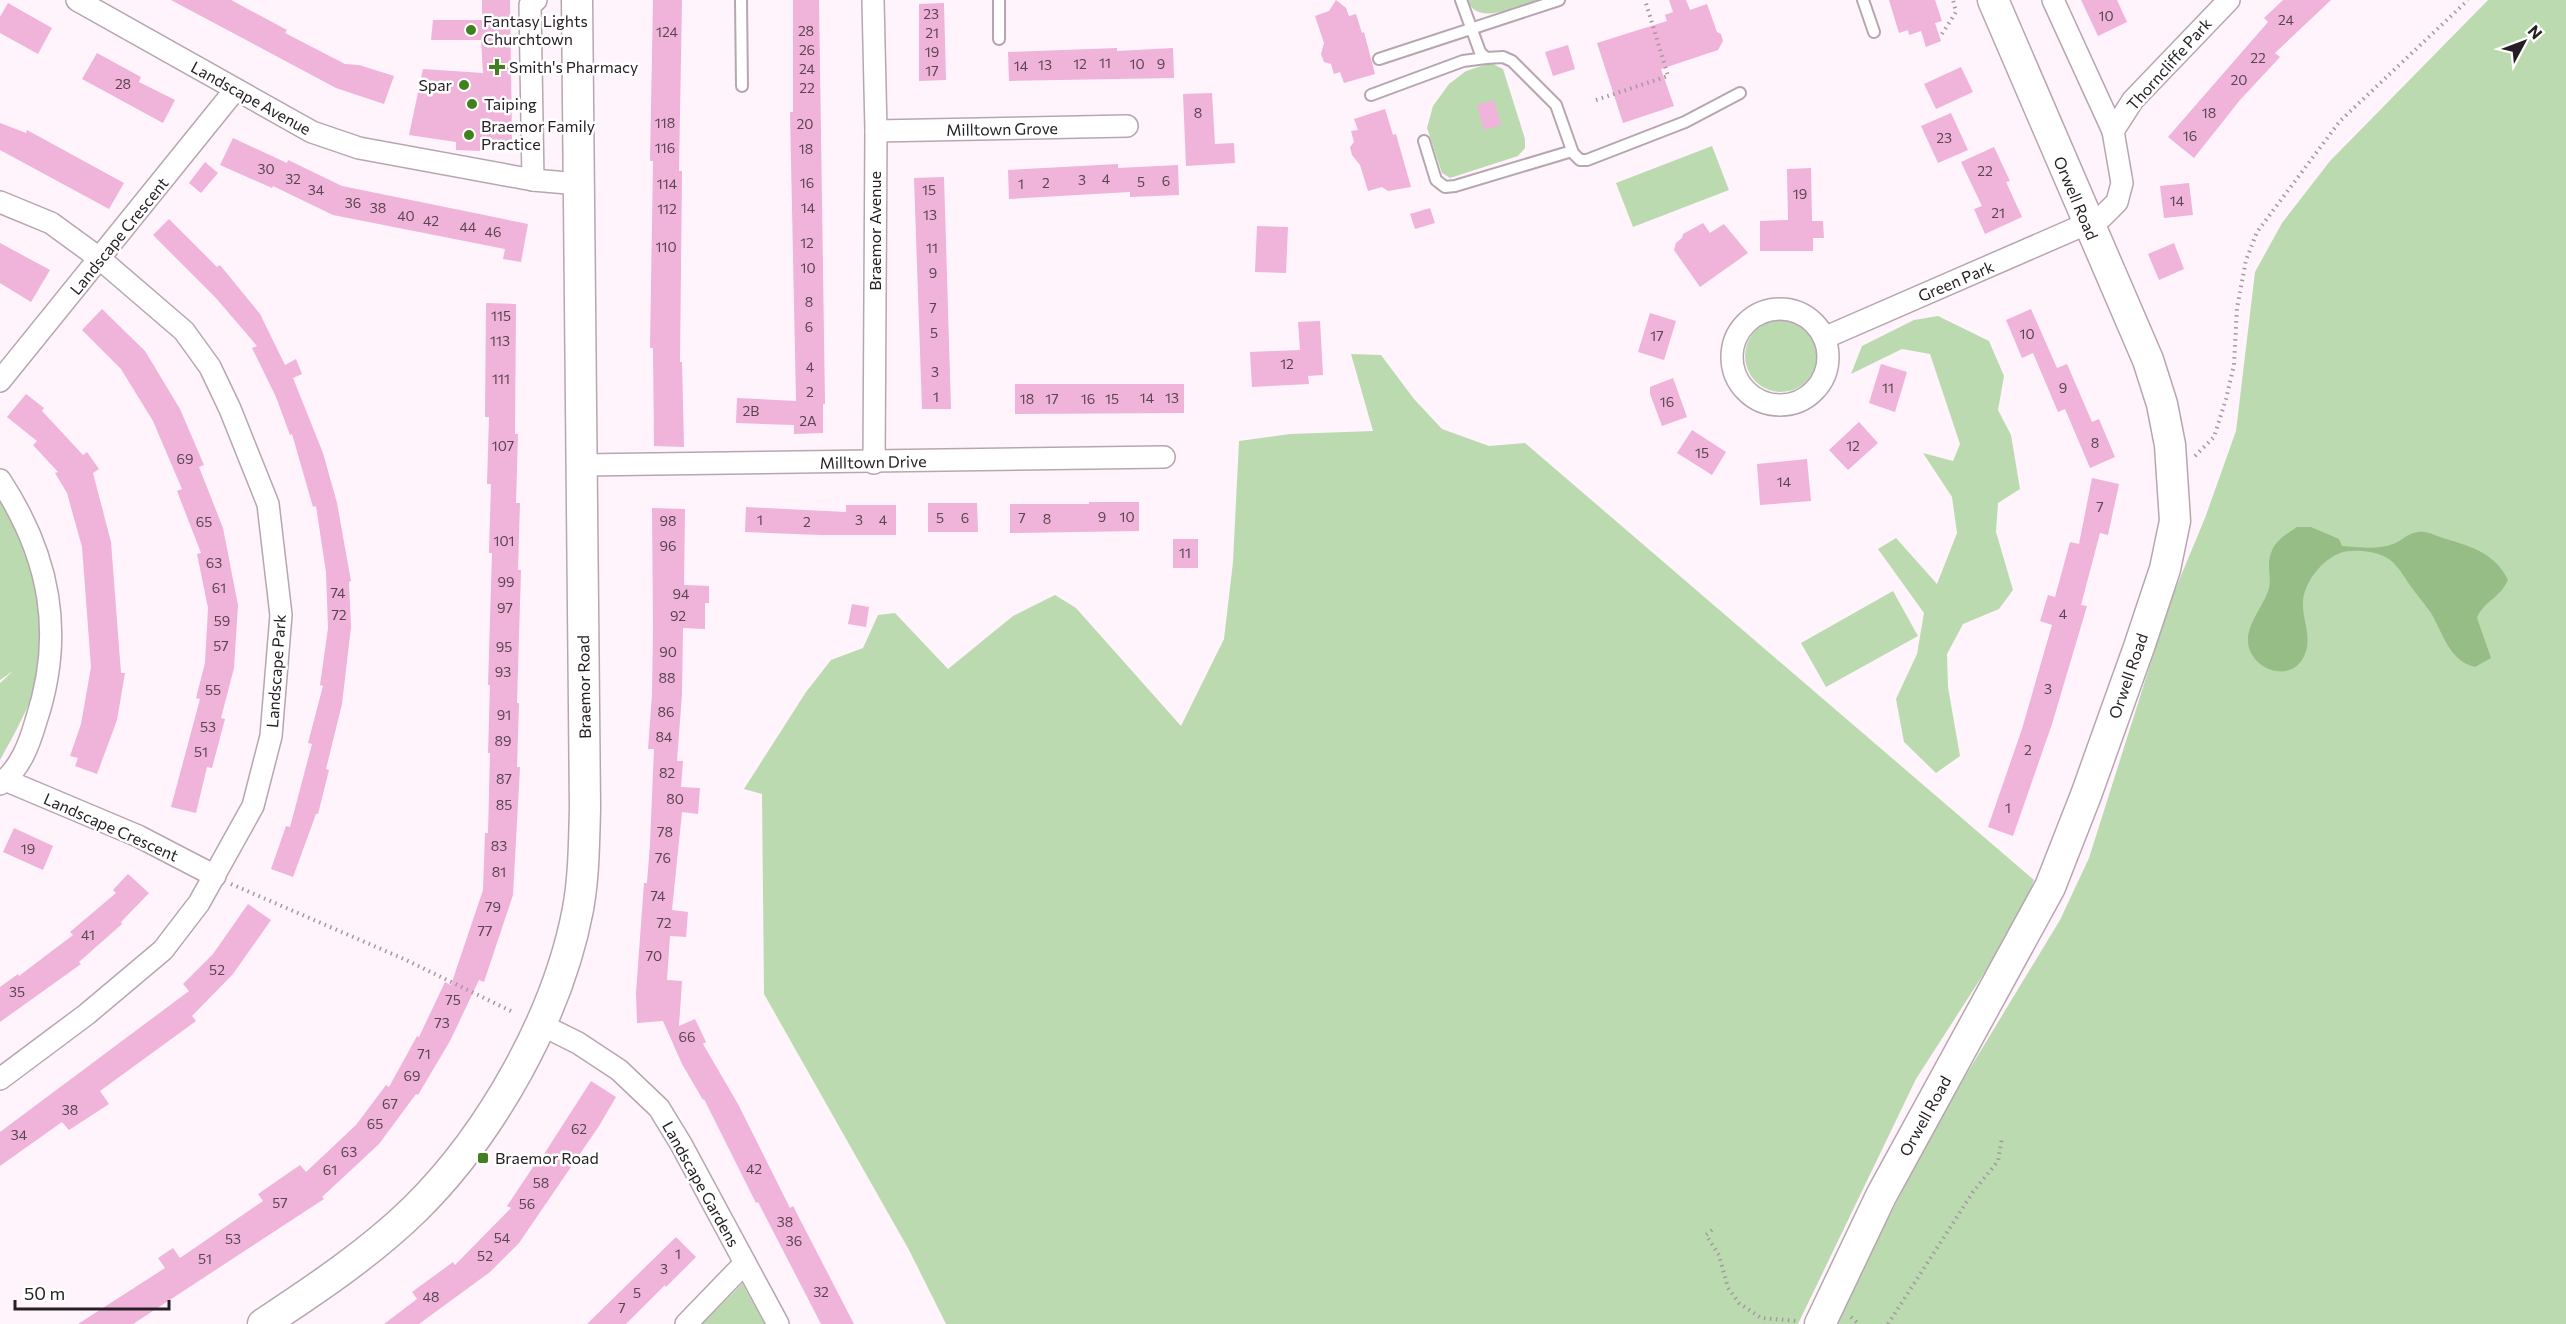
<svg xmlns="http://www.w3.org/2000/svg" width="2566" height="1324" font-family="Commissioner,sans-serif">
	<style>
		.green { fill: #bcdab0 }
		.water { fill: #97bd87 }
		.building { fill: #f0b3d9 }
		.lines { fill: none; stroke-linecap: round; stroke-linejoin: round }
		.lane-casing { stroke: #b7a6b0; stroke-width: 14 }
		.street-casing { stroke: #b7a6b0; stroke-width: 24 }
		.secondary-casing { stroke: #b7a6b0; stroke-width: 33 }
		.path { stroke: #a39aa0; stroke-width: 4; stroke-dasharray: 1.5 4.5; stroke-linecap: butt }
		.lane { stroke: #fff; stroke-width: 10 }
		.street { stroke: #fff; stroke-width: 21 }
		.secondary { stroke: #fff; stroke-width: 30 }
		.poi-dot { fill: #41801e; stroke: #fff; stroke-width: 2 }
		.labels { text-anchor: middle; stroke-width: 5; stroke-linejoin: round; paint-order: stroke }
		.number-label { font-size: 14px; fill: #584551 }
		.poi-label { font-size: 16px; fill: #262024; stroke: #fff; text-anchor: start }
		.street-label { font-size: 16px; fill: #262024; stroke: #fff }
	</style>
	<rect width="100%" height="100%" fill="#fff4fb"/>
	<g class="green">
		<path d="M1468 0H1540C1521 4 1476 28 1468 0Z"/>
		<polygon points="2488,0 2566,0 2566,1324 1834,1324 1938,1121 2060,920 2089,858 2170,602 2205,518 2236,431 2255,272 2282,223 2330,161"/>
		<polygon points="1491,63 1503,69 1525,139 1525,148 1518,156 1450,178 1442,173 1427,128 1433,106 1449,84 1466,71"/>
		<polygon points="1712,146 1729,190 1633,227 1616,183"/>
		<polygon points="1938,316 1989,341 2004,376 1998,410 2011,435 2020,489 1998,503 1996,532 2013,590 1999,609 1963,624 1947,654 1948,687 1960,756 1936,773 1904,742 1896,699 1917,654 1924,613 1878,549 1896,538 1937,584 1957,533 1952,497 1923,453 1953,461 1960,444 1930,354 1902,349 1851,374 1862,346 1914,320"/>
		<circle cx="1781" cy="356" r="36"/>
		<polygon points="1351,354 1381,355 1414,399 1442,429 1489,446 1525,443 2034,880 2024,911 1916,1079 1798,1324 946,1324 909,1250 764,994 762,794 744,789 806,692 831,660 863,648 878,615 895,613 948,669 1013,616 1055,595 1076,608 1181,726 1224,639 1233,562 1239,441 1290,434 1373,431"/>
		<path d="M0 495C10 516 24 539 31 562 37 583 44 627 43 649 41 687 18 728 0 760V683L13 671 0 680Z"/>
		<polygon points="1893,591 1918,636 1826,687 1801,643"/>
		<polygon points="742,1283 765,1324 702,1324 742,1284"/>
	</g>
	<path class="water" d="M2297 527H2311L2339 539 2342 546C2357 547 2379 550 2393 544 2402 541 2407 533 2418 532 2426 531 2432 534 2440 537 2468 546 2494 551 2508 580 2500 598 2484 601 2477 618L2491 658 2475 667C2449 661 2443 633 2431 613 2424 603 2416 594 2409 584 2402 573 2394 559 2381 555 2371 551 2351 549 2340 553 2322 560 2304 582 2303 602 2302 618 2311 635 2306 651 2297 682 2258 675 2249 648 2243 627 2264 607 2269 588 2272 575 2265 564 2273 548 2278 539 2288 533 2297 527Z"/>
	<g class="building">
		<polygon points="171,0 231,0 287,30 285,33 345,64 359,65 394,76 384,104 336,88"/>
		<polygon points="482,0 510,0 512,141 482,141 482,151 456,150 456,142 409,135 423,69 483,73 481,40 431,40 433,20 482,20"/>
		<polygon points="653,0 682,0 679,171 682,171 680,362 682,362 684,447 654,446 653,348 650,348 653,161 650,161"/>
		<polygon points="793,0 819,0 825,404 823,404 823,433 794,434 794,425 736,423 737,398 796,401 790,112 793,112"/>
		<polygon points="1336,0 1346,8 1349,16 1356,14 1362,33 1364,32 1375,74 1344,83 1340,72 1334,74 1331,64 1324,62 1321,54 1324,43 1315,16 1329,11"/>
		<polygon points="1669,0 1686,0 1690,10 1707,4 1717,32 1721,34 1723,41 1718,50 1661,69 1674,106 1623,123 1597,43 1667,21 1665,15 1673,12"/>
		<polygon points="1889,0 1935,0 1942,21 1935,23 1941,41 1926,47 1921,31 1909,35 1908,30 1899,33"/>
		<polygon points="2081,0 2117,0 2127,22 2098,36"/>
		<polygon points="2283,0 2331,0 2275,53 2280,57 2240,100 2194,158 2168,137 2268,22 2264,18"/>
		<polygon points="8,3 52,28 38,54 0,33 0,17"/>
		<polygon points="944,3 946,80 919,81 919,4"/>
		<polygon points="1568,45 1575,69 1553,76 1545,52"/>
		<polygon points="1117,48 1117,51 1173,48 1174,78 1009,81 1008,52"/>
		<polygon points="97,53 141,77 139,82 175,100 163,123 82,79"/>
		<polygon points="1961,67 1973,92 1936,109 1924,84"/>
		<polygon points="1212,93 1215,144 1234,143 1235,163 1186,166 1183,94"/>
		<polygon points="1494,100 1501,125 1484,130 1477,105"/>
		<polygon points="1385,109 1393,135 1396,134 1411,187 1388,191 1382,187 1368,191 1360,165 1352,155 1350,147 1354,142 1351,131 1358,130 1354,119"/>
		<polygon points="1951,113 1968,150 1938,163 1921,126"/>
		<polygon points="0,123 26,133 27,130 124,183 109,209 0,150"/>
		<polygon points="233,138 287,163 288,160 342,186 528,224 521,262 503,259 505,249 333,215 273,186 272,188 220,165"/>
		<polygon points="1994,147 2010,181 2006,182 2022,217 1985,234 1974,209 1982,206 1961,162"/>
		<polygon points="205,162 218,173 201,193 189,183"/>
		<polygon points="1118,164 1118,168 1178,165 1179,195 1130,197 1130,192 1009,199 1008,170"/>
		<polygon points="1811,168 1812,221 1823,221 1824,238 1813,238 1813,251 1760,251 1760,221 1788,220 1787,169"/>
		<polygon points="944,177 951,409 922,409 914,178"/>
		<polygon points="2189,183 2193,215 2164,218 2160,186"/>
		<polygon points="1430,208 1435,223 1415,229 1410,214"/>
		<polygon points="169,219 217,267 220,265 260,314 285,365 296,359 302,374 293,378 323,453 337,503 351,581 349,582 351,627 342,704 326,769 329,770 318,814 316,814 293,877 271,869 286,826 290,827 312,744 308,743 323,686 320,685 328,628 326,572 316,506 313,507 292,434 290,435 276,397 252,348 257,346 215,297 153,235"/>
		<polygon points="1703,223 1710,233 1724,224 1748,253 1700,287 1674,250 1676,243 1682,238 1683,234"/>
		<polygon points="1257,226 1288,227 1286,273 1255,272"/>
		<polygon points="0,243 50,270 31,302 0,283"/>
		<polygon points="2174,243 2184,269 2159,280 2148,254"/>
		<polygon points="486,303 516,304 515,434 518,434 516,503 520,503 518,570 521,570 517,703 519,703 517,767 520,767 513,895 484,982 479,980 450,1041 418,1095 416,1094 379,1144 322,1197 324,1199 133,1324 78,1324 165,1268 158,1258 173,1248 180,1258 263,1201 258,1194 300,1165 306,1172 356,1125 386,1085 389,1087 417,1036 419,1037 445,982 451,985 483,890 485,833 488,833 490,753 488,753 490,685 488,685 492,553 489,553 491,484 487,484 489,417 485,417"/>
		<polygon points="102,309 145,351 180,409 204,465 199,467 223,528 238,605 234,668 221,718 225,719 212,768 207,767 196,813 171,807 200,699 196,698 205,663 208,608 197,554 201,553 177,491 182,489 153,421 121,369 82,330"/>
		<polygon points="2031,309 2057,368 2067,364 2092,422 2099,419 2115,457 2090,468 2065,409 2058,412 2033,353 2022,358 2006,320"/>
		<polygon points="1650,313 1676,321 1664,360 1638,352"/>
		<polygon points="1320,321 1323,375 1308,376 1309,384 1252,387 1250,352 1300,350 1298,322"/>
		<polygon points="1881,364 1907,372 1895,412 1869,403"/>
		<polygon points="1673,378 1687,417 1662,426 1650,394 1650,387"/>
		<polygon points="1015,384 1184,384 1184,413 1015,414"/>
		<polygon points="26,394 44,408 42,411 83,455 87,452 99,469 93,473 111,542 121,673 125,673 117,720 97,774 75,766 78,758 70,756 81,724 91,667 82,547 67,493 55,473 58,472 33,445 37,441 7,417"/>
		<polygon points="1859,422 1878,443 1848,470 1829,450"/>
		<polygon points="1692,430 1726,452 1712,475 1677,453"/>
		<polygon points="1807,459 1811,501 1760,505 1757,464"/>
		<polygon points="2092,478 2119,484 2108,535 2100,533 2081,605 2087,606 2052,724 2013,836 1988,827 2022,729 2052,625 2040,621 2048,595 2055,597 2070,542 2079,544"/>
		<polygon points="1089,502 1139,502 1139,531 1010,533 1010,504 1089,504"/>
		<polygon points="928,503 977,503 978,532 928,532"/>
		<polygon points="846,505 896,505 896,535 821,535 745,532 746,507 846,512"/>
		<polygon points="652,508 685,509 684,585 709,586 709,603 705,603 705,629 683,628 682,694 677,761 683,761 681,787 700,788 698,814 682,812 672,910 688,912 686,937 670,936 667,980 682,981 679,1026 695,1019 706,1042 703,1044 738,1104 790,1208 793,1206 854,1324 821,1324 758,1202 756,1203 704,1099 703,1100 682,1064 663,1021 637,1023 636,993 644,883 647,883 650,844 654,749 648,749 652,695 653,628"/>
		<rect x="1173" y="539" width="25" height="29"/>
		<polygon points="852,604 869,607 866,627 848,624"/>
		<polygon points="14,828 53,846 43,870 3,852"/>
		<polygon points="128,874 149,893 121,922 122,924 79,962 81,964 0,1022 0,987 18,974 19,976 73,935 70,932 116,893 113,890"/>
		<polygon points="248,904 271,920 233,974 192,1016 196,1021 100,1091 109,1104 69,1130 62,1122 0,1166 0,1132 189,991 183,984 213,954"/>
		<polygon points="591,1081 616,1097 599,1126 519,1243 490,1272 419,1324 384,1324 417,1299 412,1292 453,1262 455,1265 511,1208 507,1206 535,1164 537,1165"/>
		<polygon points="676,1237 696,1257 666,1287 665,1285 626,1324 587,1324"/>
	</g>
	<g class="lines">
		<defs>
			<g id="lane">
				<polyline points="741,0 742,86"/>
				<polyline points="999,0 999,39"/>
				<polyline points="1461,0 1480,52 1486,58 1503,57 1512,61 1556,105 1573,153 1580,160 1587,160 1685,122 1740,93"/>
				<polyline points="1863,0 1874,32"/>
				<polyline points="1379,59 1559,0"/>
				<polyline points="1371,95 1463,61 1486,58"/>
				<polyline points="1424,141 1436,180 1445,187 1455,186 1572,151"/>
			</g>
			<g id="street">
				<polyline points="77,0 312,132 359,148 533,180 579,184"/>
				<polyline points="873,0 876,131 874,463"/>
				<polyline points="2053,0 2113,131"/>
				<polyline points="876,131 1127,126"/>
				<polyline points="533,180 530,5 536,0"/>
				<polyline points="0,202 51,223 99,258 184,331 210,367 230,409 268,504 281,615 271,736 253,806 199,903 163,950 87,1014 0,1079"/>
				<circle cx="1780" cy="357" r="48"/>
				<polyline points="1824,338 2102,217 2117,202 2122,183 2113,131 2133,100 2229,0"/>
				<polyline points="0,381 235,90"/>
				<polyline points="582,465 1164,457"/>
				<path d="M0 480C50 556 65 634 36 721 29 745 20 769 0 784"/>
				<polyline points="5,780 138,836 215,876"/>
				<polyline points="540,1024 578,1043 619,1070 659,1108 681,1144 778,1324"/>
				<polyline points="686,1324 745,1263"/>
			</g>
			<g id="secondary">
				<path d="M263 1324C316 1289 370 1253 415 1209 492 1133 558 1015 578 909 584 876 584 842 585 809L577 0"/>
				<polyline points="1820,1324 1881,1196 2050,887 2086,795 2139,647 2165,569 2175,521 2170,445 2162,404 2148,360 1993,0"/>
			</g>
		</defs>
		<use href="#lane" class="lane-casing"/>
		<use href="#street" class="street-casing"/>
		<use href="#secondary" class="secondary-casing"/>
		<g class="path">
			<polyline points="1942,34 1956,12 1953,0"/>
			<polyline points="1596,100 1668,76 1645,0"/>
			<polyline points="2195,456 2214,437 2226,399 2234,365 2237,308 2246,260 2257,232 2340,121 2468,0"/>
			<polyline points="231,884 404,959 515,1013"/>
			<polyline points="1712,1230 1706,1235 1719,1255 1728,1288 1739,1303 1761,1318 1797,1321"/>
			<polyline points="1851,1317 1859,1324"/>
			<polyline points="1888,1324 1973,1192 1998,1161 2002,1138"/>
		</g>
		<use href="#lane" class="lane"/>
		<use href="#street" class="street"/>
		<use href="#secondary" class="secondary"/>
	</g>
	<g class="poi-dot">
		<circle cx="471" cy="30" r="6"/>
		<path d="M494 58h6v6h6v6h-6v6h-6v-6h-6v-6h6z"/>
		<circle cx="464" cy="85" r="6"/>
		<circle cx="472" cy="104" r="6"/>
		<circle cx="469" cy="135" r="6"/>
		<rect x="477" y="1152" width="12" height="12" rx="3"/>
	</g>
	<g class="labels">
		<g class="number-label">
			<text x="931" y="19">23</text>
			<text x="2106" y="21">10</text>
			<text x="2286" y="25">24</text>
			<text x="806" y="36">28</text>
			<text x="667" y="37">124</text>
			<text x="932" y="38">21</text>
			<text x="807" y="55">26</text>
			<text x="932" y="57">19</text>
			<text x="2258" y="63">22</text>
			<text x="1105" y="68">11</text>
			<text x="1080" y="69">12</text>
			<text x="1137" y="69">10</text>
			<text x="1161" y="69">9</text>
			<text x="1045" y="70">13</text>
			<text x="1021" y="71">14</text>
			<text x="807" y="74">24</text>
			<text x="932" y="76">17</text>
			<text x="2239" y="85">20</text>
			<text x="123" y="89">28</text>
			<text x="807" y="93">22</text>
			<text x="1198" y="118">8</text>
			<text x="2209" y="118">18</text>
			<text x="665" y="128">118</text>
			<text x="805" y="129">20</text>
			<text x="2190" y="141">16</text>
			<text x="1944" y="143">23</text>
			<text x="665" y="153">116</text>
			<text x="806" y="154">18</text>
			<text x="266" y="174">30</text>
			<text x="1985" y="176">22</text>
			<text x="293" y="184">32</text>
			<text x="1106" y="184">4</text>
			<text x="1082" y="185">3</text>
			<text x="1166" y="186">6</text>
			<text x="1141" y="187">5</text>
			<text x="807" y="188">16</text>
			<text x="1046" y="188">2</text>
			<text x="667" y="189">114</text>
			<text x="1021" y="189">1</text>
			<text x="316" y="195">34</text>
			<text x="929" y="195">15</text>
			<text x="1800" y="199">19</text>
			<text x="2177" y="206">14</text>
			<text x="353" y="208">36</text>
			<text x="378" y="213">38</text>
			<text x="808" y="213">14</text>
			<text x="667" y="214">112</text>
			<text x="1998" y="218">21</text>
			<text x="930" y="220">13</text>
			<text x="406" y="221">40</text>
			<text x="431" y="226">42</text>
			<text x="468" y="232">44</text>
			<text x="493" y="237">46</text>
			<text x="807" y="248">12</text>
			<text x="666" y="252">110</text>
			<text x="932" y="253">11</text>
			<text x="808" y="273">10</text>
			<text x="933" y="278">9</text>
			<text x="809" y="307">8</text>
			<text x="933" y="313">7</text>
			<text x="501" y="321">115</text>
			<text x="809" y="332">6</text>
			<text x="934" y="338">5</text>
			<text x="2027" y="339">10</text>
			<text x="1657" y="341">17</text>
			<text x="500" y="346">113</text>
			<text x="1287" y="369">12</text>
			<text x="810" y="372">4</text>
			<text x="935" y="377">3</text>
			<text x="501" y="384">111</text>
			<text x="1888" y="393">11</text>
			<text x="2063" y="393">9</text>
			<text x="810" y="397">2</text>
			<text x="936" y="402">1</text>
			<text x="1147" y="403">14</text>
			<text x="1172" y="403">13</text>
			<text x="1027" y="404">18</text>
			<text x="1052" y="404">17</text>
			<text x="1088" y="404">16</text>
			<text x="1112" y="404">15</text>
			<text x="1667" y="407">16</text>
			<text x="751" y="416">2B</text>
			<text x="808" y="426">2A</text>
			<text x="2095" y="448">8</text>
			<text x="503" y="451">107</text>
			<text x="1853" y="451">12</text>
			<text x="1702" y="458">15</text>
			<text x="185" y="464">69</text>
			<text x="1784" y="487">14</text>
			<text x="2100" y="512">7</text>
			<text x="1102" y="522">9</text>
			<text x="1127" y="522">10</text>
			<text x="940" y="523">5</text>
			<text x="965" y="523">6</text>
			<text x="1022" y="523">7</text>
			<text x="1047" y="524">8</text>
			<text x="760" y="525">1</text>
			<text x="859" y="525">3</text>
			<text x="883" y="525">4</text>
			<text x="668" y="526">98</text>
			<text x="204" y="527">65</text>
			<text x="807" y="527">2</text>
			<text x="504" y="546">101</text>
			<text x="668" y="551">96</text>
			<text x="1185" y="558">11</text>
			<text x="214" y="568">63</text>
			<text x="506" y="587">99</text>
			<text x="219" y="593">61</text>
			<text x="338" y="598">74</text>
			<text x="681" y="599">94</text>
			<text x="505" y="613">97</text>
			<text x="2063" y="619">4</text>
			<text x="339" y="620">72</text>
			<text x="678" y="621">92</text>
			<text x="222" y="626">59</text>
			<text x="221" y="651">57</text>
			<text x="504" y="652">95</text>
			<text x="668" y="657">90</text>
			<text x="503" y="677">93</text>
			<text x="667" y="683">88</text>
			<text x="2048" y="694">3</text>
			<text x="213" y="695">55</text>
			<text x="666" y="717">86</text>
			<text x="504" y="720">91</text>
			<text x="208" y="732">53</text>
			<text x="664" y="742">84</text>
			<text x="503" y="746">89</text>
			<text x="2028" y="755">2</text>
			<text x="201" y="757">51</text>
			<text x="667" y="778">82</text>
			<text x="504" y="784">87</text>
			<text x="675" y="804">80</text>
			<text x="504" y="810">85</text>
			<text x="2008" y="813">1</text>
			<text x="665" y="837">78</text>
			<text x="499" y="851">83</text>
			<text x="28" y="854">19</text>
			<text x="663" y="863">76</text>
			<text x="499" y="877">81</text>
			<text x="658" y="901">74</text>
			<text x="493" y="912">79</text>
			<text x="664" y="928">72</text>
			<text x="485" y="936">77</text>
			<text x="88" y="940">41</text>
			<text x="654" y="961">70</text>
			<text x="217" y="975">52</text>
			<text x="17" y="997">35</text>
			<text x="453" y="1005">75</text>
			<text x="442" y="1028">73</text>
			<text x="687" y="1042">66</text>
			<text x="424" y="1059">71</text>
			<text x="412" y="1081">69</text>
			<text x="390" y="1109">67</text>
			<text x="70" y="1115">38</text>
			<text x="375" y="1129">65</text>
			<text x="579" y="1134">62</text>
			<text x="19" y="1140">34</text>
			<text x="349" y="1157">63</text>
			<text x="754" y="1174">42</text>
			<text x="330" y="1175">61</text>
			<text x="541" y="1188">58</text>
			<text x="280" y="1208">57</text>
			<text x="527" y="1209">56</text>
			<text x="785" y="1227">38</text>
			<text x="502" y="1243">54</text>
			<text x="233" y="1244">53</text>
			<text x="794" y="1246">36</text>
			<text x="678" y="1259">1</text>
			<text x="485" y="1261">52</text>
			<text x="205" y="1264">51</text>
			<text x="664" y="1274">3</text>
			<text x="821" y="1297">32</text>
			<text x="637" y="1298">5</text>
			<text x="431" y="1302">48</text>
			<text x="622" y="1313">7</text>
		</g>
		<g class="poi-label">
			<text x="483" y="27">Fantasy Lights<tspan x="483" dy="18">Churchtown</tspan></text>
			<text x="509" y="73">Smith's Pharmacy</text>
			<text x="452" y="91" text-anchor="end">Spar</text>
			<text x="484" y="110">Taiping</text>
			<text x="481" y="132">Braemor Family<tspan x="481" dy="18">Practice</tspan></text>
			<text x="495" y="1164">Braemor Road</text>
		</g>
		<g class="street-label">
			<text transform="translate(2169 64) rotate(-48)" y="6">Thorncliffe Park</text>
			<text transform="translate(251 98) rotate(29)" y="6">Landscape Avenue</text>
			<text transform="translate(1002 129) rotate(-1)" y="6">Milltown Grove</text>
			<text transform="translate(2076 198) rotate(67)" y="6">Orwell Road</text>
			<text transform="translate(875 231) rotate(-90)" y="6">Braemor Avenue</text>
			<text transform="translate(119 236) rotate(-51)" y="6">Landscape Crescent</text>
			<text transform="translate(1956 281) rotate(-23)" y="6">Green Park</text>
			<text transform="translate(873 462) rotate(-1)" y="6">Milltown Drive</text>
			<text transform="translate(276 671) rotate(-86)" y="6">Landscape Park</text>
			<text transform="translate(2128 676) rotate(-71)" y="6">Orwell Road</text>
			<text transform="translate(584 687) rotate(-91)" y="6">Braemor Road</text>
			<text transform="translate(111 827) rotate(24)" y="6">Landscape Crescent</text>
			<text transform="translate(1925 1116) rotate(-61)" y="6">Orwell Road</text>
			<text transform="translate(701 1184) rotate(61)" y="6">Landscape Gardens</text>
		</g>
	</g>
	<g transform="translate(2524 42) rotate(49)" stroke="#ffffff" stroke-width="4.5" paint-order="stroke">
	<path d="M0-4.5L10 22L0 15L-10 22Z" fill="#262024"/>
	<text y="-9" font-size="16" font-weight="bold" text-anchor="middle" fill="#262024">N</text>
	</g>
	<path d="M15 1300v9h154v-9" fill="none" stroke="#262024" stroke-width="3"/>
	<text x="24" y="1300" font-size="18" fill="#262024" stroke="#ffffff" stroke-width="4.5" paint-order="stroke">50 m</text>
</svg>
